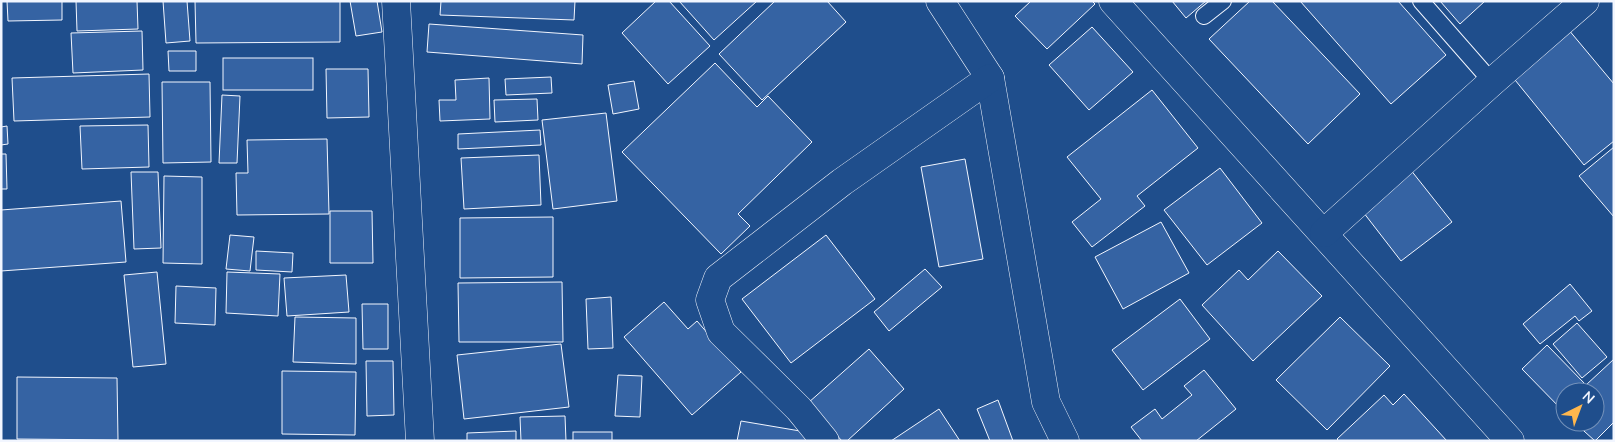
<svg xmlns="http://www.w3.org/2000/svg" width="1615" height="442" font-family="'Nunito Sans',sans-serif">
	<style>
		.building { fill: #3563a3; stroke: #f2f6ff }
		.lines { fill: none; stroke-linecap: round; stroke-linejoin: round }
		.service-casing { stroke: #f2f6ff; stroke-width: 18 }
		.minor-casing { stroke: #f2f6ff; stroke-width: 29 }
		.service { stroke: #1f4e8c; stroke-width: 16 }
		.minor { stroke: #1f4e8c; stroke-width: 28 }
	</style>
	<rect width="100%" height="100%" fill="#1f4e8c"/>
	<g class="building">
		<polygon points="7,1 62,1 62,20 8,21"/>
		<polygon points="76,1 137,1 138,29 77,31"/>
		<polygon points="163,1 187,1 190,41 166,43"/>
		<polygon points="195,1 340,1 340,42 196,43"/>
		<polygon points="350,1 377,1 382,32 356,36"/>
		<polygon points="441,1 575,1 574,20 440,15"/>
		<polygon points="656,1 669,1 710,46 668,84 622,33"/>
		<polygon points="679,1 757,1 714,40"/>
		<polygon points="775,1 827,1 846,22 762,100 719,54"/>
		<polygon points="1031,1 1092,1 1095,4 1047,49 1015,16"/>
		<polygon points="1172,1 1206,1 1186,18"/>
		<polygon points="1250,1 1272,1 1360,94 1308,144 1209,39"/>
		<polygon points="1300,1 1398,1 1446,55 1391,104"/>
		<polygon points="1440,1 1485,1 1460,24"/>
		<polygon points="429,24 583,35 582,64 427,52"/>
		<polygon points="1092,27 1133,72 1089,110 1049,65"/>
		<polygon points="1568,29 1614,84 1614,141 1584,165 1511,75"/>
		<polygon points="142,31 143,70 73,73 71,33"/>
		<polygon points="168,51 196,51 196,71 169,71"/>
		<rect x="223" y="58" width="90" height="32"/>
		<polygon points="715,63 757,107 768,96 812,142 738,214 750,226 721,254 622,152"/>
		<polygon points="326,69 368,69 369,117 327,118"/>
		<polygon points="149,74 150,117 14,121 12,78"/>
		<polygon points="551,77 552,93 506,95 505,79"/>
		<polygon points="489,78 490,119 440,121 439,100 456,100 455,80"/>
		<polygon points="634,81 639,109 613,114 608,85"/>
		<polygon points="162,82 210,82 211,162 163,163"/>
		<polygon points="1152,90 1198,148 1137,196 1145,206 1092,247 1072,222 1101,199 1067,157"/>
		<polygon points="222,95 240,96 237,163 219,163"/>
		<polygon points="537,99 538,120 495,122 494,100"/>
		<polygon points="606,113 617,201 553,209 542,120"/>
		<polygon points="148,125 149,167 82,169 80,126"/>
		<polygon points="7,126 8,144 1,145 1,127"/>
		<polygon points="540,130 541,145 458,149 458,134"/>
		<polygon points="327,139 329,214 237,215 236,173 248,173 247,140"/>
		<polygon points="1614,147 1614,217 1579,176"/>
		<polygon points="1,154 6,154 7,189 1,189"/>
		<polygon points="539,155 541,205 464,209 461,158"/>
		<polygon points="965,159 983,259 939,267 921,167"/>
		<polygon points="1220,168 1262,223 1207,265 1164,210"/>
		<polygon points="1410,169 1452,222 1401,261 1360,208"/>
		<polygon points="131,172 158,172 161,248 134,249"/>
		<polygon points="164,176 202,177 202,264 163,263"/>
		<polygon points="121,201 126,262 1,271 1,210"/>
		<polygon points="330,211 372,211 373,263 330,263"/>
		<polygon points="553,217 553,277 460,278 460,218"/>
		<polygon points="1161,222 1189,273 1123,309 1095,257"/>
		<polygon points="230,235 254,237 250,271 226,269"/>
		<polygon points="826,235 875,299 791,363 742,299"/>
		<polygon points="256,251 293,253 292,272 256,270"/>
		<polygon points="1278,251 1322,296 1253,361 1202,305 1239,270 1248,280"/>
		<polygon points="925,269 942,287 889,331 874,312"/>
		<polygon points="157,272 166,364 133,367 124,275"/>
		<polygon points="227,272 280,274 278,316 226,313"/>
		<polygon points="346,275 349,312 287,316 284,278"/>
		<polygon points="562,282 563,342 459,342 458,283"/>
		<polygon points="1570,284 1592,311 1579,321 1575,316 1540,344 1523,324"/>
		<polygon points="176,286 216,288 215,325 175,323"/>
		<polygon points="611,297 613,348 588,349 586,299"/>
		<polygon points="1180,299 1210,339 1143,390 1112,350"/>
		<polygon points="664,302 688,329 697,321 741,372 692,415 624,337"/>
		<polygon points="362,304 388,304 388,349 363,349"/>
		<polygon points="295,317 356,318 356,364 293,362"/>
		<polygon points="1340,317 1390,366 1327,430 1276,380"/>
		<polygon points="1577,323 1607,357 1582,378 1553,344"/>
		<polygon points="561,344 569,407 464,419 457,355"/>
		<polygon points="1547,345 1586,385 1614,359 1614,422 1595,441 1574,422 1595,422 1595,392 1565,392 1565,413 1522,369"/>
		<polygon points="869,349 904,389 847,441 842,441 808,403"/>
		<polygon points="366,361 393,361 394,415 367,416"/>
		<polygon points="1204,370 1236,409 1196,441 1142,441 1131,427 1155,409 1162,419 1192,395 1184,386"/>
		<polygon points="282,371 356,372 355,435 282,434"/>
		<polygon points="618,375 642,376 640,417 615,416"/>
		<polygon points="17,377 117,378 118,440 17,439"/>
		<polygon points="1404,394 1447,441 1339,441 1337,439 1384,395 1393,405"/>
		<polygon points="998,400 1013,441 990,441 977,409"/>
		<polygon points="939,409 960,441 891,441"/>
		<polygon points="565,416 566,441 521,441 520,417"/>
		<polygon points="741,421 812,433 811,441 737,441"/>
		<polygon points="516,431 516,441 467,441 467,433"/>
		<rect x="573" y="432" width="39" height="9"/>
	</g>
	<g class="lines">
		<defs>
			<g id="service">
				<polyline points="1421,1 1492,82"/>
				<polyline points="1204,16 1223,1"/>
			</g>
			<g id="minor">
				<polyline points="396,1 420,441"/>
				<polyline points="940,1 990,78 1046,402 1065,441"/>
				<polyline points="1113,1 1510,441"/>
				<polyline points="1324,233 1492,82 1585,1"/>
				<polyline points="825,441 799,409 721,332 710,300 718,278 842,182 990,78"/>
			</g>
		</defs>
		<use href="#service" class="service-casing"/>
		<use href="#minor" class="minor-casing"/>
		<use href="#service" class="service"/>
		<use href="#minor" class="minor"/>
	</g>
	<rect width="1615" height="442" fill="none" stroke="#f2f6ff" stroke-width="5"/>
	<g transform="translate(1580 407) rotate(42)"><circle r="24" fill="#1f4e8c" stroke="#7391ba"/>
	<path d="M0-4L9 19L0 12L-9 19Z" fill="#ffb74d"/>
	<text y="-8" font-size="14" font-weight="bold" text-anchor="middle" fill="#f2f6ff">N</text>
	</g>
</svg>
